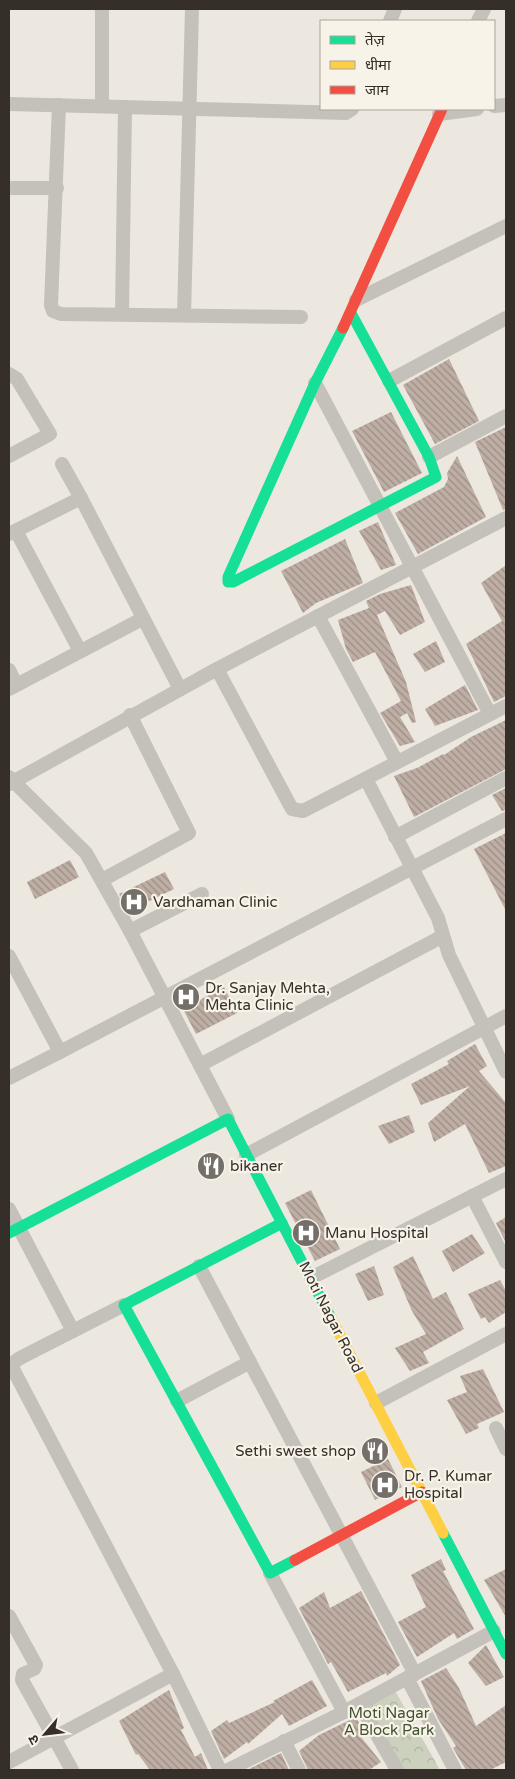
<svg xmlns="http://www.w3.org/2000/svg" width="515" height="1779" font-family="'Varela Round','Noto Sans Devanagari',sans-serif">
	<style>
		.forest { fill: url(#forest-crowns) }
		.building { fill: url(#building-back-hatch) }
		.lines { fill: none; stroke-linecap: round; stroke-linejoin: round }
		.street { stroke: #c4c0ba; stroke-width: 14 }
		.fast { stroke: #16e098; stroke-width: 11 }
		.slow { stroke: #ffcf43; stroke-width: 11 }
		.jam { stroke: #f24e42; stroke-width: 11 }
		.labels { text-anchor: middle; stroke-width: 4.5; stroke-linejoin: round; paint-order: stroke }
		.poi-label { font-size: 15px; fill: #352e29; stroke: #f8f3e9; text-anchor: start }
		.street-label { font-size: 15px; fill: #352e29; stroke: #f8f3e9 }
		.park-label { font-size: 15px; fill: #41522e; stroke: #f8f3e9 }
	</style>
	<defs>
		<pattern id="forest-crowns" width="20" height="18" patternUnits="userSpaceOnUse" patternTransform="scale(1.25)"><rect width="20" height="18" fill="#cbd1bc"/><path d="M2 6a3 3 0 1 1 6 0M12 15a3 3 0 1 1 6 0" fill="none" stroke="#afb4a2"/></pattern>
		<pattern id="building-back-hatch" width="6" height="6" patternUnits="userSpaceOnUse" patternTransform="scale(1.25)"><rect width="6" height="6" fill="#beaea4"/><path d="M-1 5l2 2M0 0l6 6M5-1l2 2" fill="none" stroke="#9b8e86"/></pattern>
	</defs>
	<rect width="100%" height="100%" fill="#ece8e0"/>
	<polygon class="forest" points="394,1689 440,1770 394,1770 358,1712"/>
	<g class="building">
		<polygon points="449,359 479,421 435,444 403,385"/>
		<polygon points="391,412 422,473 384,492 352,431"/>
		<polygon points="506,427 506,509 503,510 475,442"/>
		<polygon points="457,456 486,517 418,554 395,513 444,487 448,479 447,473"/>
		<polygon points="378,522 396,565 381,570 359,531"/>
		<polygon points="345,539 363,583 316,603 303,613 281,571"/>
		<polygon points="506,565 506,696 494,702 466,644 502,621 481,583"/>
		<polygon points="411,585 425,622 400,635 385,611 377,615 406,682 416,722 412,723 407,713 400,717 415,742 400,746 380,713 401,701 375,652 353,662 346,649 338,620 369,608 366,601 380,594"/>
		<polygon points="436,641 445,662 425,672 413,654"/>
		<polygon points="465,685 478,710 435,726 425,709"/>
		<polygon points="506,720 506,769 414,817 394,776 417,768 443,754 444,755 471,737"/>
		<polygon points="506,788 506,810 502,811 492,795"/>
		<polygon points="506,833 506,911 474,849"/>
		<polygon points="70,860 79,877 35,899 27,882"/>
		<polygon points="165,872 174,889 129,911 119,894"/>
		<polygon points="224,987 237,1013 196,1034 183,1009"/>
		<polygon points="475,1044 487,1066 479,1071 506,1103 506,1166 489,1173 465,1124 434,1142 428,1123 470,1086 421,1105 411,1084 449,1064 447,1061"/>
		<polygon points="409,1115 415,1132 389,1144 378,1126"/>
		<polygon points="311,1190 340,1249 315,1261 285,1203"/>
		<polygon points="506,1217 506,1243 496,1223"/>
		<polygon points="472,1234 485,1253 453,1272 442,1251"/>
		<polygon points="413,1256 433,1299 446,1292 464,1329 423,1352 429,1363 410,1371 395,1348 426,1334 412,1311 393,1267"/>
		<polygon points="374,1266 384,1295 368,1301 355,1274"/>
		<polygon points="500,1280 506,1291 506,1312 489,1323 485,1317 481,1319 468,1294"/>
		<polygon points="483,1369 504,1412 477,1424 479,1428 466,1434 447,1400 467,1392 460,1376"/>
		<polygon points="388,1459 402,1487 375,1500 361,1472"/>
		<polygon points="441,1559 446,1570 443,1571 474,1629 457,1639 454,1633 417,1657 398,1622 426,1607 411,1575"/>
		<polygon points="506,1569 506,1617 484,1580"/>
		<polygon points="361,1591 400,1665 387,1676 386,1673 348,1692 331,1662 328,1664 299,1608 324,1592 330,1608"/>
		<polygon points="486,1645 504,1677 486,1686 468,1663"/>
		<polygon points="446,1668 459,1688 476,1726 506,1705 506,1762 490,1770 466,1770 453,1748 456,1746 438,1719 421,1681"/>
		<polygon points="312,1680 327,1706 289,1726 282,1714 248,1744 247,1742 224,1759 211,1731 227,1720 229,1723 275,1702 273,1701"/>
		<polygon points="169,1690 184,1728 181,1730 195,1757 201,1753 208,1770 150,1770 138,1754 136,1755 119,1721"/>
		<polygon points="356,1717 365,1734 361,1737 381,1762 369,1770 308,1770 299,1751 319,1735"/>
		<polygon points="281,1753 289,1770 248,1770 251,1768"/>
	</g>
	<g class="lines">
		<g class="street">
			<polyline points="390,21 395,9"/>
			<polyline points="478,21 484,9"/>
			<polyline points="9,104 346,113 352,109"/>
			<polyline points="59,105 51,305 53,311 61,314 301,317"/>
			<polyline points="102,106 102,9"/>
			<polyline points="494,106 506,105"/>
			<polyline points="439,114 477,109"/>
			<polyline points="9,188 57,188"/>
			<polyline points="356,300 506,226"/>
			<polyline points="122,314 125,107"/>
			<polyline points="184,315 192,9"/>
			<polyline points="9,374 17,379 50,434 9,456"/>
			<polyline points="389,381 506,318"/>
			<polyline points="315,383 490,714"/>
			<polyline points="429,457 506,416"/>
			<polyline points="81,498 180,689"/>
			<polyline points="16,531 80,651"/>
			<polyline points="9,534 81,498 62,464"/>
			<polyline points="318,616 397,762"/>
			<polyline points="217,669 506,518"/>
			<polyline points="9,670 16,684"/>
			<polyline points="9,689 142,619"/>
			<polyline points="9,777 86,853 130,931 228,1119"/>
			<polyline points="366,779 438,918 449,955 506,1072"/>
			<polyline points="9,784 217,669 292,809 303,811 506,706"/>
			<polyline points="395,837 506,778"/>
			<polyline points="102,880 189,833 130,715"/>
			<polyline points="130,931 202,894"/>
			<polyline points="9,956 60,1052 506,819"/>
			<polyline points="200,1065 443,936"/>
			<polyline points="9,1078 60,1052"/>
			<polyline points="246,1155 506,1016"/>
			<polyline points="472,1196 506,1262"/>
			<polyline points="9,1209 73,1331"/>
			<polyline points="199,1266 415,1674"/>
			<polyline points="311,1278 506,1179"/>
			<polyline points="124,1305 20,1358 13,1363 13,1369 173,1674 220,1770"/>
			<polyline points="177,1401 250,1362"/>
			<polyline points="376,1403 506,1334"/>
			<polyline points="496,1428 506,1449"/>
			<polyline points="270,1573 344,1712 494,1631"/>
			<polyline points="9,1616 36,1665 34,1669 23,1674 22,1680 72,1770"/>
			<polyline points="407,1678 455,1770"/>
			<polyline points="360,1705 397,1770"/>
			<polyline points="284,1741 299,1770"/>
			<polyline points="9,1762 173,1674"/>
			<polyline points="228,1770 344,1712"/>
		</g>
		<g class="fast">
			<polyline points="343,328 315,383 228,577 228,582 233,582 436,477 429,457 351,313"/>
			<polyline points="282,1223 124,1305 270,1573 295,1560"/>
			<polyline points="9,1233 228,1119 331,1318"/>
			<polyline points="443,1533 506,1654"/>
		</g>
		<polyline class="slow" points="331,1318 443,1533"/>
		<g class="jam">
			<polyline points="343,328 442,109"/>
			<polyline points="295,1560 422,1492"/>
		</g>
	</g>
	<defs>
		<symbol id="hospital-disc" viewBox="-11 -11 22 22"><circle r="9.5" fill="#756f69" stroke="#f8f3e9"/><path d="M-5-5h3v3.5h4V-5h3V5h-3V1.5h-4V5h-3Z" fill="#fff"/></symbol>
		<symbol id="restaurant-disc" viewBox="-11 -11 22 22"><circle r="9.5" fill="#756f69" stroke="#f8f3e9"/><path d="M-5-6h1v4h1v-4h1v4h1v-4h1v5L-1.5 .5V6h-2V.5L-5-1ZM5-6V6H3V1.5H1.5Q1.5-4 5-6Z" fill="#fff"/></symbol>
	</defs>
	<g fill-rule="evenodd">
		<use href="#hospital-disc" x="118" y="886" width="32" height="32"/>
		<use href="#hospital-disc" x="170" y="981" width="32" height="32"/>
		<use href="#restaurant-disc" x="195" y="1150" width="32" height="32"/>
		<use href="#hospital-disc" x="290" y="1217" width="32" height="32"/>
		<use href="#restaurant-disc" x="359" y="1435" width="32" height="32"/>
		<use href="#hospital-disc" x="369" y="1469" width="32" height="32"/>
	</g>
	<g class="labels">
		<g class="poi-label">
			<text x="153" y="907">Vardhaman Clinic</text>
			<text x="205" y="993">Dr. Sanjay Mehta,<tspan x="205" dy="17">Mehta Clinic</tspan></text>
			<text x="230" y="1171">bikaner</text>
			<text x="325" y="1238">Manu Hospital</text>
			<text x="356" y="1456" text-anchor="end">Sethi sweet shop</text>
			<text x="404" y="1481">Dr. P. Kumar<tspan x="404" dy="17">Hospital</tspan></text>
		</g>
		<g class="street-label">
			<text transform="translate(331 1317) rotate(63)" y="5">Moti Nagar Road</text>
		</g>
		<g class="park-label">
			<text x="389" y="1718">Moti Nagar<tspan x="389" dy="17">A Block Park</tspan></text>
		</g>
	</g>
	<rect width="515" height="1779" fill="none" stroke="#352e29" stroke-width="20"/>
	<rect x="320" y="20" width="175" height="90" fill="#f8f3e9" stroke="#aaa49c"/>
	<rect x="330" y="36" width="25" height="8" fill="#16e098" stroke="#aaa49c"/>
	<text x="365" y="45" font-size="15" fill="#352e29">तेज़</text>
	<rect x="330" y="61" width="25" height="8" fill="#ffcf43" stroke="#aaa49c"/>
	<text x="365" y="70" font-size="15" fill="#352e29">धीमा</text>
	<rect x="330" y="86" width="25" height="8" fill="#f24e42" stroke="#aaa49c"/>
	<text x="365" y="95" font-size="15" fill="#352e29">जाम</text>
	<g transform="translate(45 1734) rotate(242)" stroke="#f8f3e9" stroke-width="4" paint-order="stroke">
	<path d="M0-4L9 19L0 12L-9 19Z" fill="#352e29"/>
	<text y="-8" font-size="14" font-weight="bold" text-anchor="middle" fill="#352e29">उ</text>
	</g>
</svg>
